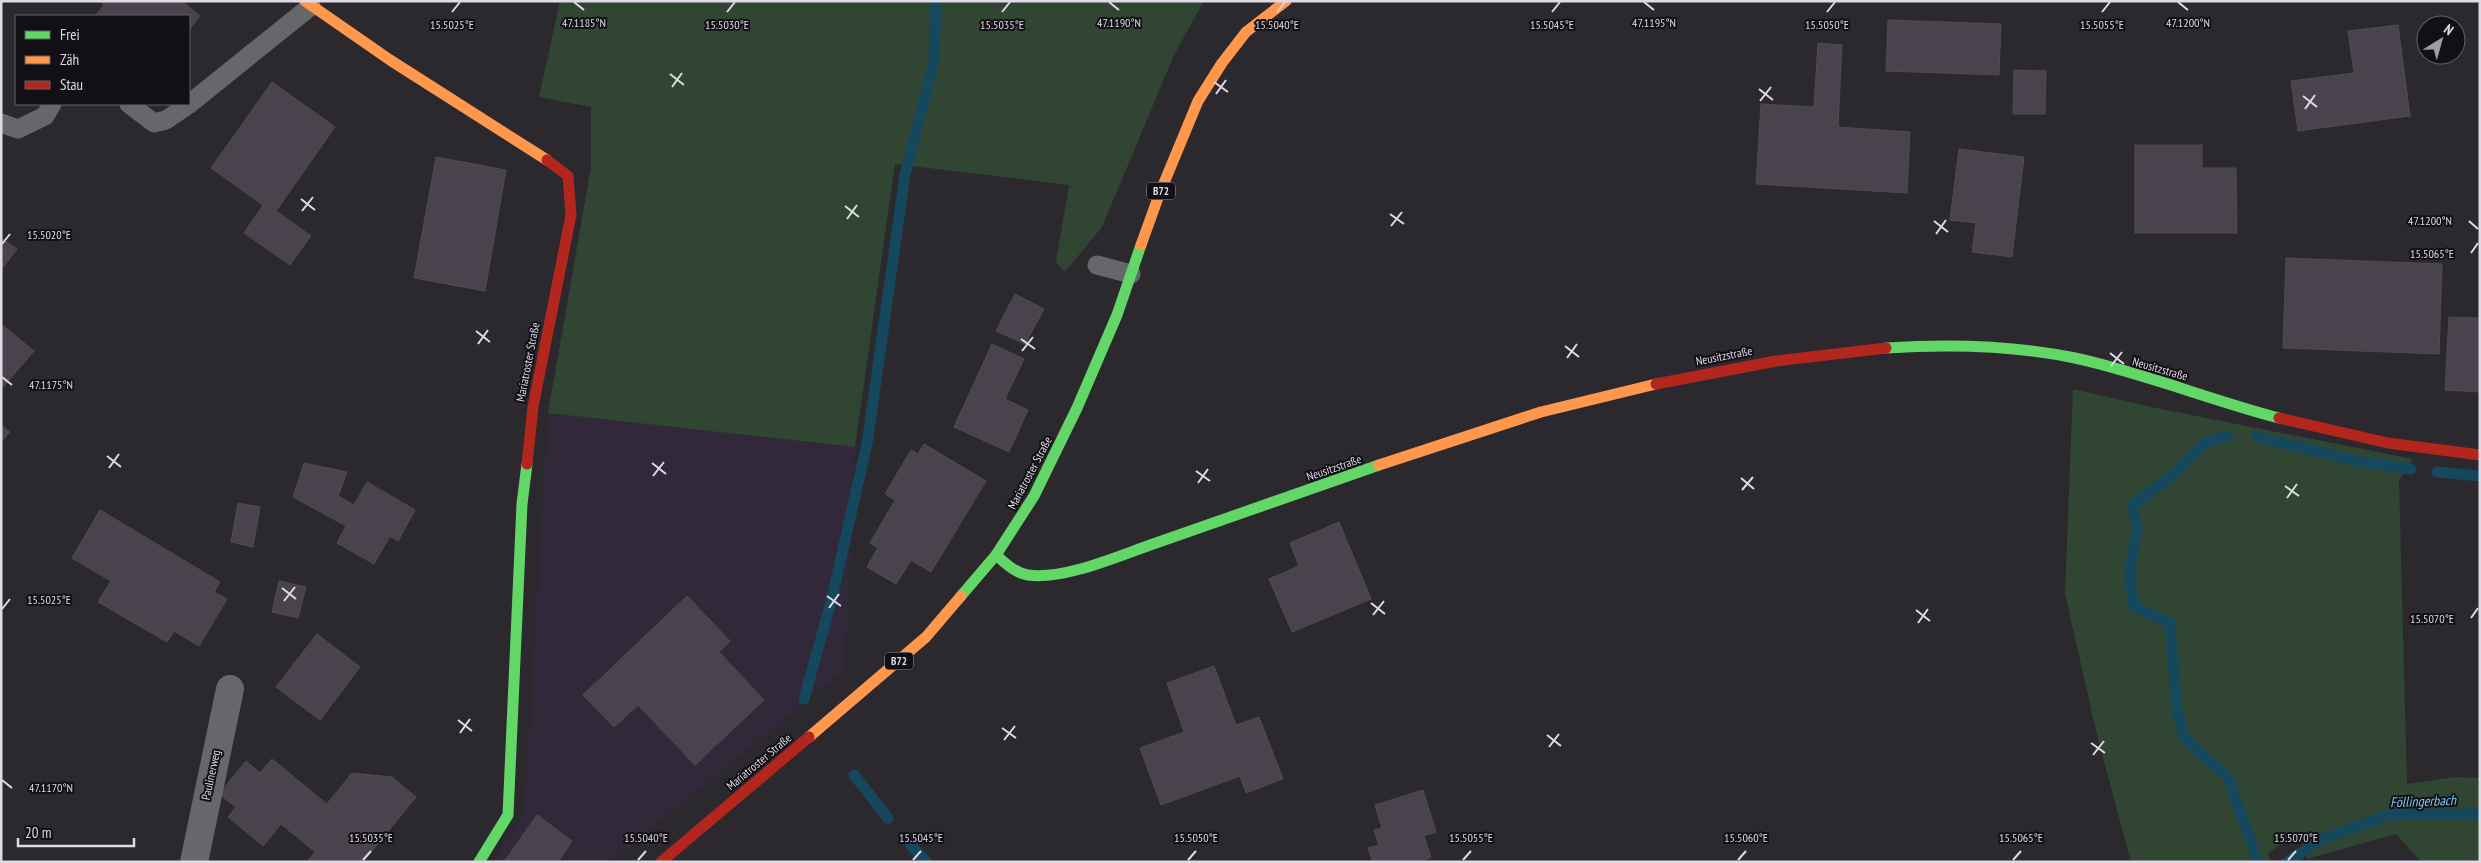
<svg xmlns="http://www.w3.org/2000/svg" width="2481" height="863" font-family="'PT Sans Narrow',sans-serif">
	<style>
		.built { fill: #31283a }
		.green { fill: #314632 }
		.lines { fill: none; stroke-linecap: round; stroke-linejoin: round }
		.stream { stroke: #15475d; stroke-width: 11 }
		.building { fill: #48434d; stroke: #4f4c52 }
		.lane { stroke: #66676a; stroke-width: 19 }
		.street { stroke: #66676a; stroke-width: 28 }
		.fast { stroke: #63d668; stroke-width: 11 }
		.slow { stroke: #ff974d; stroke-width: 11 }
		.jam { stroke: #b3261e; stroke-width: 11 }
		.ticks { fill: none; stroke: #dfdae4; stroke-width: 2 }
		.labels { text-anchor: middle; stroke-width: 4; stroke-linejoin: round; paint-order: stroke }
		.shield { fill: #120f15; stroke: #a29da6; stroke-width: 1 }
		.shield-label { font-size: 11px; font-weight: bold; fill: #dfdae4 }
		.street-label { font-size: 12px; fill: #dfdae4; stroke: #120f15 }
		.water-label { font-size: 14px; font-style: italic; fill: #7bccf6; stroke: #120f15 }
		.ticks-label { font-size: 12px; text-anchor: middle; fill: #dfdae4; stroke: #120f15; stroke-width: 4; stroke-linejoin: round; paint-order: stroke }
	</style>
	<rect width="100%" height="100%" fill="#2b282e"/>
	<polygon class="built" points="548,413 855,447 845,670 610,862 493,862 524,815"/>
	<g class="green">
		<polygon points="560,1 1204,1 1174,55 1102,227 1065,272 1056,262 1069,185 895,164 855,447 548,413 591,167 591,107 539,97"/>
		<polygon points="2073,389 2156,408 2413,459 2399,481 2407,784 2455,777 2480,778 2480,862 2421,862 2396,834 2307,859 2299,833 2268,853 2271,862 2131,862 2098,739 2065,594"/>
	</g>
	<g class="lines">
		<g class="stream">
			<polyline points="2227,436 2206,442 2174,474 2133,505 2137,530 2129,576 2134,606 2170,623 2177,711 2184,737 2204,757 2228,777 2258,862"/>
			<polyline points="2257,437 2361,462 2411,469"/>
			<polyline points="2437,472 2480,476"/>
			<polyline points="804,699 831,602 867,444 905,175 934,61 936,1"/>
			<polyline points="854,775 888,818"/>
			<polyline points="910,844 926,862"/>
			<polyline points="2287,862 2322,839 2391,814 2480,814"/>
		</g>
	</g>
	<g class="building">
		<polygon points="100,1 182,1 200,16 189,30 189,16 95,16 104,5"/>
		<polygon points="1888,20 2001,24 1999,75 1886,71"/>
		<polygon points="2398,25 2410,116 2298,131 2291,81 2354,73 2348,31"/>
		<polygon points="1818,43 1842,45 1838,127 1910,132 1907,193 1756,184 1761,104 1814,107"/>
		<polygon points="2014,70 2046,71 2045,114 2013,114"/>
		<polygon points="272,82 335,127 276,211 311,236 290,265 244,233 263,205 211,168"/>
		<polygon points="2135,145 2202,145 2202,168 2236,168 2237,233 2135,233"/>
		<polygon points="1959,149 2024,157 2012,257 1972,252 1976,223 1950,220"/>
		<polygon points="436,157 506,170 485,291 414,278"/>
		<polygon points="1,238 17,249 1,270"/>
		<polygon points="2286,258 2442,264 2439,354 2283,348"/>
		<polygon points="1015,294 1044,309 1025,344 996,331"/>
		<polygon points="2449,317 2480,318 2480,392 2445,390"/>
		<polygon points="1,324 34,351 3,387 1,385"/>
		<polygon points="992,344 1024,359 1005,399 1028,410 1009,452 954,427"/>
		<polygon points="1,425 10,432 1,442"/>
		<polygon points="924,444 986,481 931,572 911,560 896,584 867,567 878,548 870,543 895,500 885,494 911,450 918,454"/>
		<polygon points="304,463 347,472 338,496 354,505 367,482 415,510 398,541 390,536 374,564 337,543 346,526 293,497"/>
		<polygon points="238,503 260,507 253,547 231,542"/>
		<polygon points="100,510 220,582 214,592 227,599 199,646 174,631 167,642 98,602 111,581 72,558"/>
		<polygon points="1339,522 1371,599 1292,632 1269,579 1299,566 1290,543"/>
		<polygon points="279,581 306,587 298,618 272,612"/>
		<polygon points="687,596 730,641 719,652 764,700 695,765 638,705 614,727 583,695"/>
		<polygon points="317,634 360,667 320,720 276,687"/>
		<polygon points="1214,666 1236,725 1259,717 1283,779 1246,793 1240,776 1161,805 1140,748 1184,732 1167,683"/>
		<polygon points="272,759 327,804 352,773 392,777 416,797 363,862 307,862 315,852 281,824 263,846 228,817 236,807 219,794 246,761 260,773"/>
		<polygon points="1423,790 1436,832 1424,836 1431,857 1421,862 1373,862 1368,848 1379,845 1374,830 1382,828 1375,805"/>
		<polygon points="537,815 572,841 558,862 504,862"/>
	</g>
	<g class="lines">
		<g class="lane">
			<polyline points="129,104 154,123 166,120 188,105 311,6"/>
			<polyline points="1,123 18,129 45,116 52,104"/>
			<polyline points="1097,265 1131,274"/>
		</g>
		<polyline class="street" points="194,862 230,689"/>
		<g class="fast">
			<path d="M1886 348C1949 344 2013 345 2075 358 2144 373 2210 400 2279 418"/>
			<path d="M996 555C1005 563 1015 573 1028 575 1066 580 1120 555 1156 543 1231 517 1305 491 1379 465"/>
			<polyline points="961,596 996,555 1034,496 1077,408 1117,315 1141,245"/>
			<polyline points="479,862 508,815 522,504 527,464"/>
		</g>
		<g class="slow">
			<polyline points="305,1 390,60 547,160"/>
			<polyline points="1141,245 1159,195 1198,101 1222,63 1246,32 1286,1"/>
			<polyline points="1379,465 1541,412 1656,384"/>
			<polyline points="809,737 926,637 961,596"/>
		</g>
		<g class="jam">
			<polyline points="1656,384 1776,361 1886,348"/>
			<polyline points="2279,418 2388,443 2480,455"/>
			<polyline points="527,464 533,407 571,215 568,176 547,160"/>
			<polyline points="661,862 809,737"/>
		</g>
	</g>
	<path class="ticks" d="M574 2 584 10M1109 2 1119 10M1644 2 1654 10M2178 2 2188 10M452 12 460 2M727 12 735 2M1002 12 1010 2M1277 12 1285 2M1552 12 1560 2M1827 12 1835 2M2102 12 2110 2M670 74 684 85M1214 82 1228 92M672 87 682 73M1759 89 1773 100M1216 94 1226 80M2303 96 2317 107M1760 101 1771 87M2305 109 2315 95M301 199 315 210M845 206 859 217M302 211 313 197M1390 214 1404 224M847 219 857 205M1934 221 1948 232M2469 221 2478 229M1391 226 1402 212M1936 234 1946 220M2 244 10 234M2471 253 2478 243M476 331 490 342M1021 339 1035 349M478 344 488 330M1565 346 1579 357M1022 351 1033 337M2110 353 2124 364M1567 358 1577 344M2111 366 2122 352M2 377 12 385M107 456 121 467M652 463 666 474M109 468 119 454M1196 471 1210 481M653 476 664 462M1741 478 1754 489M1198 483 1208 469M2285 486 2299 496M1742 490 1753 477M2287 498 2297 484M282 588 296 599M827 596 841 606M284 601 295 587M1371 603 1385 614M829 608 839 594M2 609 10 599M1916 610 1930 621M1373 615 1384 601M2471 618 2478 608M1918 623 1928 609M458 720 472 731M1002 728 1016 738M460 733 470 719M1547 735 1561 746M1004 740 1015 726M2091 743 2105 753M1549 747 1559 734M2093 755 2104 741M2 780 12 788M363 860 371 851M638 860 646 851M913 860 921 851M1188 860 1196 851M1463 860 1471 851M1738 860 1746 851M2013 860 2021 851M2288 860 2296 851"/>
	<g class="labels">
		<g class="shield">
			<rect x="1147" y="182.5" width="28" height="17" rx="4"/>
			<rect x="885" y="652.5" width="28" height="17" rx="4"/>
		</g>
		<g class="shield-label">
			<text x="1161" y="195">B72</text>
			<text x="899" y="665">B72</text>
		</g>
		<g class="street-label">
			<text transform="translate(1724 356) rotate(-11)" y="4">Neusitzstraße</text>
			<text transform="translate(528 362) rotate(-79)" y="4">Mariatroster Straße</text>
			<text transform="translate(2160 369) rotate(16)" y="4">Neusitzstraße</text>
			<text transform="translate(1334 468) rotate(-19)" y="4">Neusitzstraße</text>
			<text transform="translate(1030 473) rotate(-62)" y="4">Mariatroster Straße</text>
			<text transform="translate(759 762) rotate(-40)" y="4">Mariatroster Straße</text>
			<text transform="translate(211 775) rotate(-78)" y="4">Paulinerweg</text>
		</g>
		<g class="water-label">
			<text transform="translate(2423 801) rotate(-2)" y="5">Föllingerbach</text>
		</g>
	</g>
	<g class="ticks-label">
		<text x="2188" y="27">47.1200°N</text>
		<text x="584" y="27">47.1185°N</text>
		<text x="1119" y="27">47.1190°N</text>
		<text x="1654" y="27">47.1195°N</text>
		<text x="452" y="29">15.5025°E</text>
		<text x="727" y="29">15.5030°E</text>
		<text x="1002" y="29">15.5035°E</text>
		<text x="1277" y="29">15.5040°E</text>
		<text x="1552" y="29">15.5045°E</text>
		<text x="1827" y="29">15.5050°E</text>
		<text x="2102" y="29">15.5055°E</text>
		<text x="2430" y="225">47.1200°N</text>
		<text x="49" y="239">15.5020°E</text>
		<text x="2432" y="258">15.5065°E</text>
		<text x="51" y="389">47.1175°N</text>
		<text x="49" y="604">15.5025°E</text>
		<text x="2432" y="623">15.5070°E</text>
		<text x="51" y="792">47.1170°N</text>
		<text x="371" y="842">15.5035°E</text>
		<text x="646" y="842">15.5040°E</text>
		<text x="921" y="842">15.5045°E</text>
		<text x="1196" y="842">15.5050°E</text>
		<text x="1471" y="842">15.5055°E</text>
		<text x="1746" y="842">15.5060°E</text>
		<text x="2021" y="842">15.5065°E</text>
		<text x="2296" y="842">15.5070°E</text>
	</g>
	<rect width="2481" height="863" fill="none" stroke="#dfdae4" stroke-width="5"/>
	<rect x="15" y="15" width="175" height="90" fill="#120f15" stroke="#646068"/>
	<rect x="25" y="31" width="25" height="8" fill="#63d668" stroke="#646068"/>
	<text x="60" y="40" font-size="15" fill="#dfdae4">Frei</text>
	<rect x="25" y="56" width="25" height="8" fill="#ff974d" stroke="#646068"/>
	<text x="60" y="65" font-size="15" fill="#dfdae4">Zäh</text>
	<rect x="25" y="81" width="25" height="8" fill="#b3261e" stroke="#646068"/>
	<text x="60" y="90" font-size="15" fill="#dfdae4">Stau</text>
	<g transform="translate(2441 40) rotate(37)"><circle r="24" fill="#120f15" stroke="#646068"/>
	<path d="M0-4L9 19L0 12L-9 19Z" fill="#a09ca4"/>
	<text y="-8" font-size="14" font-weight="bold" text-anchor="middle" fill="#dfdae4">N</text>
	</g>
	<path d="M18 838v8h116v-8" fill="none" stroke="#dfdae4" stroke-width="2.5"/>
	<text x="25" y="838" font-size="15" fill="#dfdae4" stroke="#120f15" stroke-width="4" paint-order="stroke">20 m</text>
</svg>
